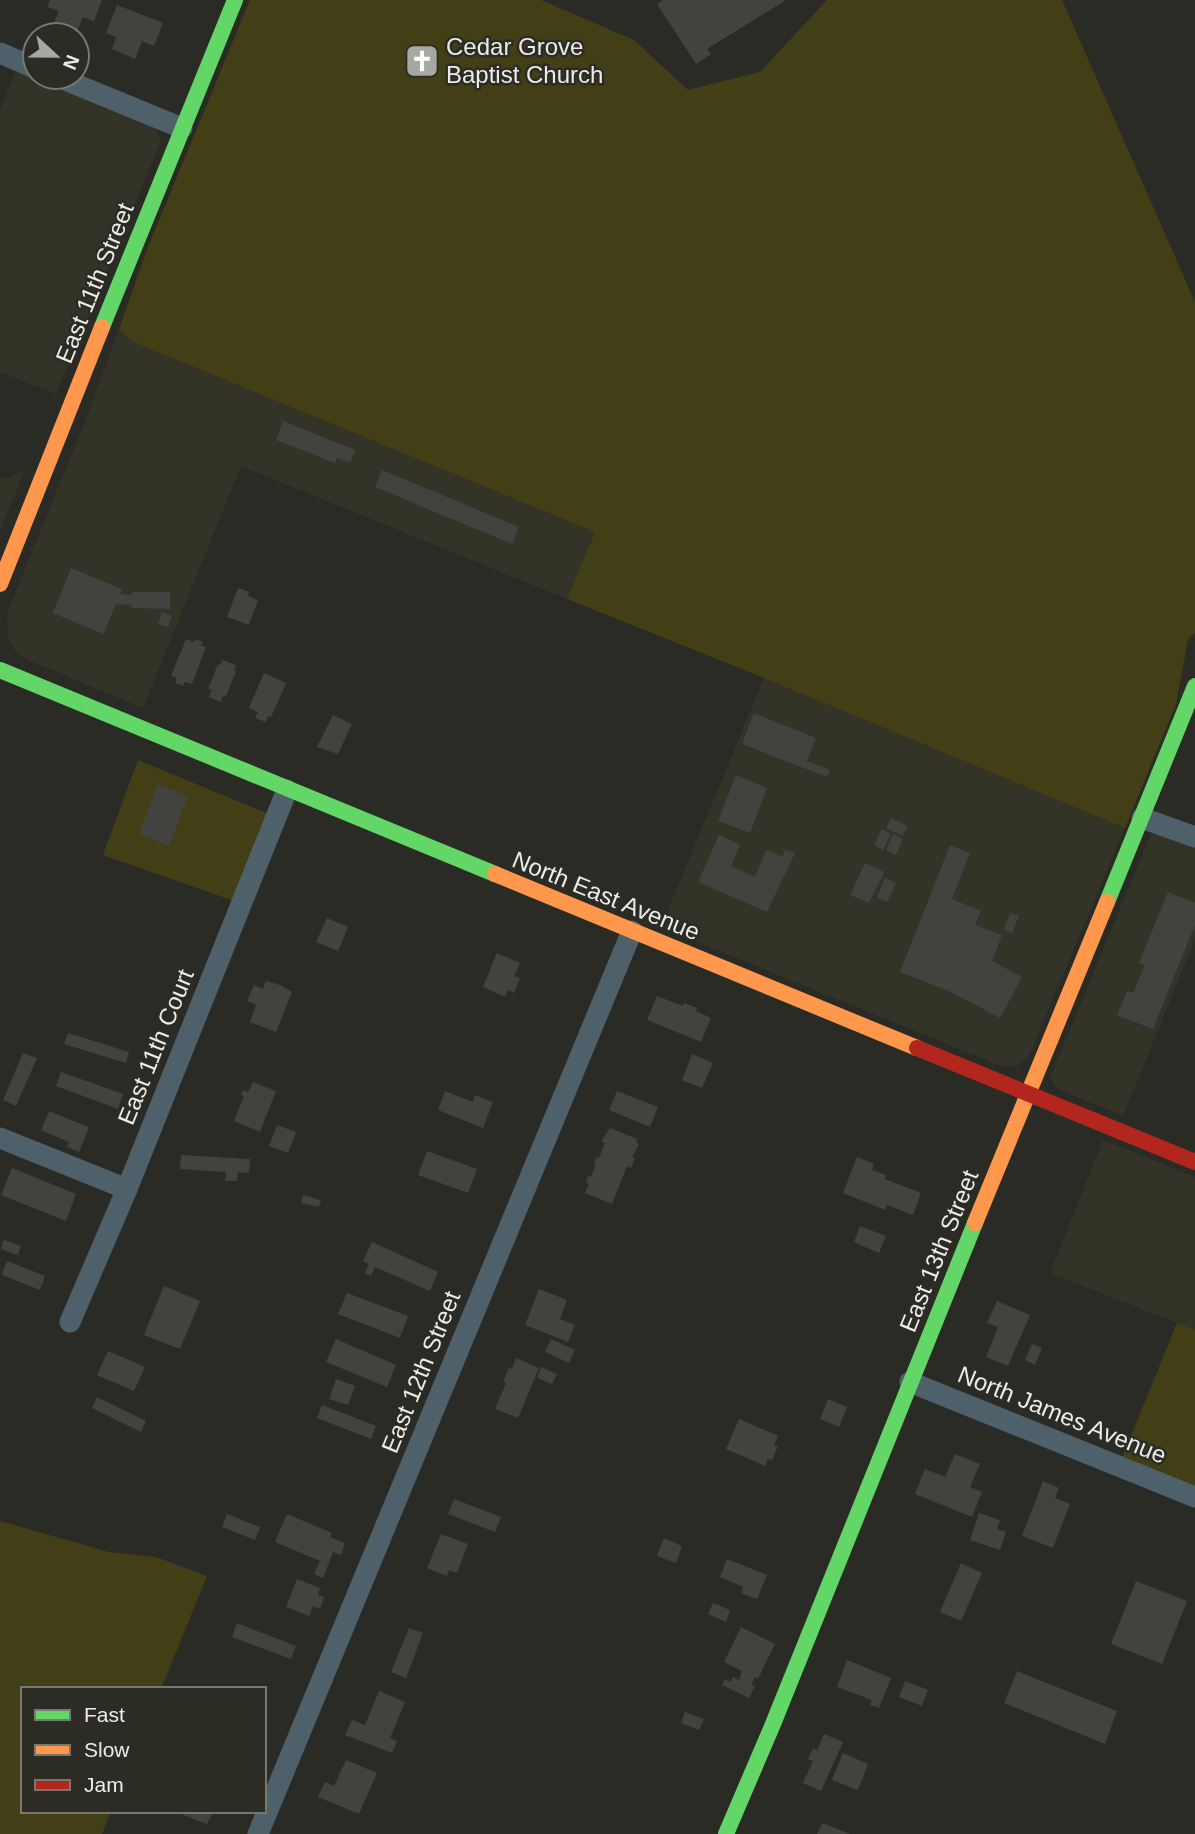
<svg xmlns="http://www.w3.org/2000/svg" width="1195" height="1834" font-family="Helvetica,sans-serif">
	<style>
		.built { fill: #343328 }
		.green { fill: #423f16 }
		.building { fill: #42423f }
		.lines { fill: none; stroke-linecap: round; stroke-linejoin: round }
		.street { stroke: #4e616a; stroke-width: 21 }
		.fast { stroke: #63d668; stroke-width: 16 }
		.slow { stroke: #ff974d; stroke-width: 16 }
		.jam { stroke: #b3261e; stroke-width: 16 }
		.labels { text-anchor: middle; stroke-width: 5; stroke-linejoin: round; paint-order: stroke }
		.poi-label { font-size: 24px; fill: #ebebe7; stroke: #2c2c25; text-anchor: start }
		.street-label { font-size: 24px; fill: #ebebe7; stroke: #2c2c25 }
	</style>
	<rect width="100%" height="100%" fill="#2b2b26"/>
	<g class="built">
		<polygon points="16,71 149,125 156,130 161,141 56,394 0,372 0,110"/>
		<polygon points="119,329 133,342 595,532 567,599 241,466 143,708 28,660 15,651 7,636 8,611 86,419"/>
		<polygon points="25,469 0,531 0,476 8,479"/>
		<polygon points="764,678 1125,828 1029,1055 1019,1065 1006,1067 996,1064 661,927"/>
		<polygon points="1151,834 1159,834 1195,847 1195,940 1123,1116 1056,1088 1050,1078"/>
		<polygon points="1103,1140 1195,1177 1195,1488 1122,1458 1177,1323 1050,1273"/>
	</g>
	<g class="green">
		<polygon points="250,0 541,0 634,40 688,90 760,72 827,0 1062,0 1195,302 1195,632 1188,640 1176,704 1125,828 764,678 567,599 595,532 133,342 119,329 148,247"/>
		<polygon points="138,760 269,814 234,901 103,855"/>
		<polygon points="1177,1323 1195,1330 1195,1488 1122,1458"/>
		<polygon points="0,1521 109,1552 156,1557 207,1576 161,1689 23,1689 23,1811 111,1811 102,1834 0,1834"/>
	</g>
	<g class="building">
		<polygon points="50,0 102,0 94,21 83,17 76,34 53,25 59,11 47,7"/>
		<polygon points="663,0 786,0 707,49 711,54 696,64 657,4"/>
		<polygon points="117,5 163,23 154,46 142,41 135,59 112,49 116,37 106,33"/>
		<polygon points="283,421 355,450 350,463 337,458 335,463 276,440"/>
		<polygon points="382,470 519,527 512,544 375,487"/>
		<polygon points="71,568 122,589 120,594 132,595 132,592 170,592 170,609 131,608 132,605 116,604 103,634 53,613"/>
		<polygon points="238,588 249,592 248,596 258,600 249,625 227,617"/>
		<polygon points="162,612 172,616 168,627 158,624"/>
		<polygon points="186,639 194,642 196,639 203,642 201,645 206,647 192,684 185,682 183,686 175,683 177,678 171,676"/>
		<polygon points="222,660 236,665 234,670 236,671 226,696 223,695 221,702 209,697 212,690 208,689 218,664 220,665"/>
		<polygon points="264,673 286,683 271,717 268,716 266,722 255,718 258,712 249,708"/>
		<polygon points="754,713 816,738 807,761 830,770 827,777 742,744"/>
		<polygon points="333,715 352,724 338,754 317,747"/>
		<polygon points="736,775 767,788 750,833 718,821"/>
		<polygon points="158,784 188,796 169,846 139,834"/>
		<polygon points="891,818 907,826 903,836 886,828"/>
		<polygon points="882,829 891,834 883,850 874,845"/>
		<polygon points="893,834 903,839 896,855 886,850"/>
		<polygon points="719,835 740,845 731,866 755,877 766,850 783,857 785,849 795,853 767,912 698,882"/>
		<polygon points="950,845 970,853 952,899 981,911 975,925 1002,935 992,961 1022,977 1000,1018 949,991 900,972"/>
		<polygon points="865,863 884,872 869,903 850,895"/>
		<polygon points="885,878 896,883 887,902 877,898"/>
		<polygon points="1168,892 1195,903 1195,925 1153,1029 1117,1015 1127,991 1133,993 1145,965 1139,963"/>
		<polygon points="1010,913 1019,916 1012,933 1004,929"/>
		<polygon points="327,918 348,927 338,951 316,942"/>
		<polygon points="497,953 520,963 514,976 520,978 514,993 508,990 505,997 483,987"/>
		<polygon points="266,981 280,985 292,992 276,1032 250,1022 256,1005 247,1001 254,985 263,989"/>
		<polygon points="657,996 683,1006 684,1003 697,1008 696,1011 711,1018 701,1042 647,1020"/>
		<polygon points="68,1033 129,1052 126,1063 64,1044"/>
		<polygon points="23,1053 37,1058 16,1106 3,1100"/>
		<polygon points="692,1054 713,1063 702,1088 682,1080"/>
		<polygon points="61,1072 123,1094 118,1109 56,1086"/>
		<polygon points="253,1082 276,1091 260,1132 234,1121 244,1096 241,1095 243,1090 248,1092"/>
		<polygon points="445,1091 473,1102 475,1095 493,1102 483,1128 438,1110"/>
		<polygon points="617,1091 658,1107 650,1127 609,1110"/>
		<polygon points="49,1111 89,1127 79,1152 67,1147 69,1142 41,1130"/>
		<polygon points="277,1125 296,1132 288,1153 269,1146"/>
		<polygon points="610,1128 637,1139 636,1143 639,1144 632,1157 635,1158 631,1168 627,1166 612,1204 585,1193 589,1184 586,1183 588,1176 591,1177 596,1164 594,1163 596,1157 599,1158 605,1143 601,1142"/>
		<polygon points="427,1151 477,1169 468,1193 418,1175"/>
		<polygon points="181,1155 250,1159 249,1173 238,1172 237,1181 225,1181 226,1172 180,1169"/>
		<polygon points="857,1157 874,1164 872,1170 886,1175 885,1179 921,1193 913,1215 887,1205 885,1210 843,1193"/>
		<polygon points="12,1168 76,1194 66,1221 1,1195"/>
		<polygon points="303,1195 321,1200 319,1207 301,1203"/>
		<polygon points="860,1226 886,1236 879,1253 854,1242"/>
		<polygon points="4,1240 21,1246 18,1255 1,1249"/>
		<polygon points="372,1242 438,1272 430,1291 375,1267 371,1276 365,1273 369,1264 363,1261"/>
		<polygon points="7,1261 45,1276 40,1290 2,1275"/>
		<polygon points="164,1286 200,1301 180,1349 144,1335"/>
		<polygon points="539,1289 567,1300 560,1319 575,1325 568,1342 525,1325"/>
		<polygon points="347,1293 408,1316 400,1338 338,1314"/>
		<polygon points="997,1301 1030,1315 1008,1366 986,1357 998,1327 987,1323"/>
		<polygon points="336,1339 396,1365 387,1387 326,1362"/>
		<polygon points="551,1339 575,1350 569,1363 545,1352"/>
		<polygon points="1032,1344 1042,1348 1035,1365 1025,1360"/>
		<polygon points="108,1351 145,1367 134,1391 97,1375"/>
		<polygon points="516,1358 539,1368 518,1418 495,1409 506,1383 503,1382 509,1368 512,1369"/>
		<polygon points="541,1367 557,1374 552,1384 537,1378"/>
		<polygon points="336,1379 355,1386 348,1405 329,1399"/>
		<polygon points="97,1397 146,1421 141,1432 92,1408"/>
		<polygon points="828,1399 847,1407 839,1427 820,1419"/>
		<polygon points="322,1405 376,1426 371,1439 317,1418"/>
		<polygon points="739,1419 778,1436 774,1445 778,1446 772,1460 768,1459 765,1466 726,1449"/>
		<polygon points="955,1454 980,1464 970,1487 982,1492 972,1517 915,1494 925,1469 945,1477"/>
		<polygon points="1043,1481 1059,1488 1055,1498 1070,1504 1053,1548 1022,1536"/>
		<polygon points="454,1499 501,1517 495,1532 448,1514"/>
		<polygon points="979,1513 1000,1520 997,1529 1006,1532 1000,1550 970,1540"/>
		<polygon points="227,1514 260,1527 255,1540 222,1527"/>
		<polygon points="287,1514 332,1533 330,1537 345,1543 341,1555 333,1552 323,1578 314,1574 320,1561 275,1542"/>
		<polygon points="441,1534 468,1544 457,1573 449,1570 447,1576 427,1568"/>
		<polygon points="664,1538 682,1546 676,1563 657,1556"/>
		<polygon points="727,1559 767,1575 757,1599 741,1593 743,1587 720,1577"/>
		<polygon points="961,1563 982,1573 961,1621 940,1612"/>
		<polygon points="297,1579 320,1588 318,1595 324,1597 320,1609 313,1606 309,1616 286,1607"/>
		<polygon points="1136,1581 1187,1601 1162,1664 1111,1644"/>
		<polygon points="713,1603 730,1610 726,1622 708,1614"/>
		<polygon points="237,1623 296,1646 291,1659 232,1637"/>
		<polygon points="741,1627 775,1644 758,1679 755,1677 751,1685 755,1686 749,1698 722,1685 725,1679 730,1682 733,1677 739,1680 742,1671 724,1662"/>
		<polygon points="409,1628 423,1633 406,1678 391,1672"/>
		<polygon points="847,1660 891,1678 879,1708 870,1705 872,1700 837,1687"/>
		<polygon points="1017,1671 1117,1711 1105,1744 1004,1703"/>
		<polygon points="905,1681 928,1690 922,1706 899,1697"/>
		<polygon points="379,1691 405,1702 390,1738 397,1741 392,1753 345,1735 352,1720 365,1725"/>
		<polygon points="685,1712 704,1719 699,1730 681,1723"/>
		<polygon points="824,1734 843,1742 821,1791 803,1783 813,1761 808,1759 813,1748 817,1750"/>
		<polygon points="843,1753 868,1764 858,1790 832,1780"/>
		<polygon points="346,1760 377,1773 359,1814 318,1797 325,1782 334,1786"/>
		<polygon points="182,1811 214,1811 207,1824 181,1814"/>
		<polygon points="822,1823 850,1834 817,1834"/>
	</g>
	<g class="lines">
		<g class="street">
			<polyline points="0,53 35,68"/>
			<polyline points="58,77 182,128"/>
			<polyline points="1142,818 1195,837"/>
			<polyline points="0,1138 127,1189"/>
			<polyline points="70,1322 127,1189 287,790"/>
			<polyline points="910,1382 1195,1497"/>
			<polyline points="258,1834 632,931"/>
		</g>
		<g class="fast">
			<polyline points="102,327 235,0"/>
			<polyline points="0,670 495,874"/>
			<polyline points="1107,902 1195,686"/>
			<polyline points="726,1834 773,1724 975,1223"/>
		</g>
		<g class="slow">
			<polyline points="0,584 102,327"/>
			<polyline points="495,874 917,1048"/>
			<polyline points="975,1223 1107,902"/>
		</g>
		<polyline class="jam" points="917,1048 1195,1162"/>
	</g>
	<defs>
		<symbol id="church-square" viewBox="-11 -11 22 22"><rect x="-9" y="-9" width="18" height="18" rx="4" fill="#a8a8a3" stroke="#2c2c25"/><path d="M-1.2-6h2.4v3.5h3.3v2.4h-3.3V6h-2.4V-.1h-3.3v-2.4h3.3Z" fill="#fff"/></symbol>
	</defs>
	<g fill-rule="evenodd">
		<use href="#church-square" x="403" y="42" width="38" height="38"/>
	</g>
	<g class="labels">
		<g class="poi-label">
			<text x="446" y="55">Cedar Grove<tspan x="446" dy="28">Baptist Church</tspan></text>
		</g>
		<g class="street-label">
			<text transform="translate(95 283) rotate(-68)" y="8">East 11th Street</text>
			<text transform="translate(606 896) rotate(22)" y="8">North East Avenue</text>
			<text transform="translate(156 1047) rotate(-68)" y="8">East 11th Court</text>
			<text transform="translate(939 1251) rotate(-68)" y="8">East 13th Street</text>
			<text transform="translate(421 1372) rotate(-68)" y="8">East 12th Street</text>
			<text transform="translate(1062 1415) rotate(22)" y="8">North James Avenue</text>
		</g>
	</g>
	<rect x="21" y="1687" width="245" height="126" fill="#2c2c25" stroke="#787873" stroke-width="2"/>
	<rect x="35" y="1710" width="35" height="10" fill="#63d668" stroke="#787873" stroke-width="2"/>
	<text x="84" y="1722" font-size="21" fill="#ebebe7">Fast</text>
	<rect x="35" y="1745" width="35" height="10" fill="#ff974d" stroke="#787873" stroke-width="2"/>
	<text x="84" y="1757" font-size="21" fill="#ebebe7">Slow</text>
	<rect x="35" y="1780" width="35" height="10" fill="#b3261e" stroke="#787873" stroke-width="2"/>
	<text x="84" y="1792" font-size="21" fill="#ebebe7">Jam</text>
	<g transform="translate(56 56) rotate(112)"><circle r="33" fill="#2c2c25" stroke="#787873" stroke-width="2"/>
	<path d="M0-5L12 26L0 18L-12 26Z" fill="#a8a8a3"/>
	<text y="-10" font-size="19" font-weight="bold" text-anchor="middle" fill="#ebebe7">N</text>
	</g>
</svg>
